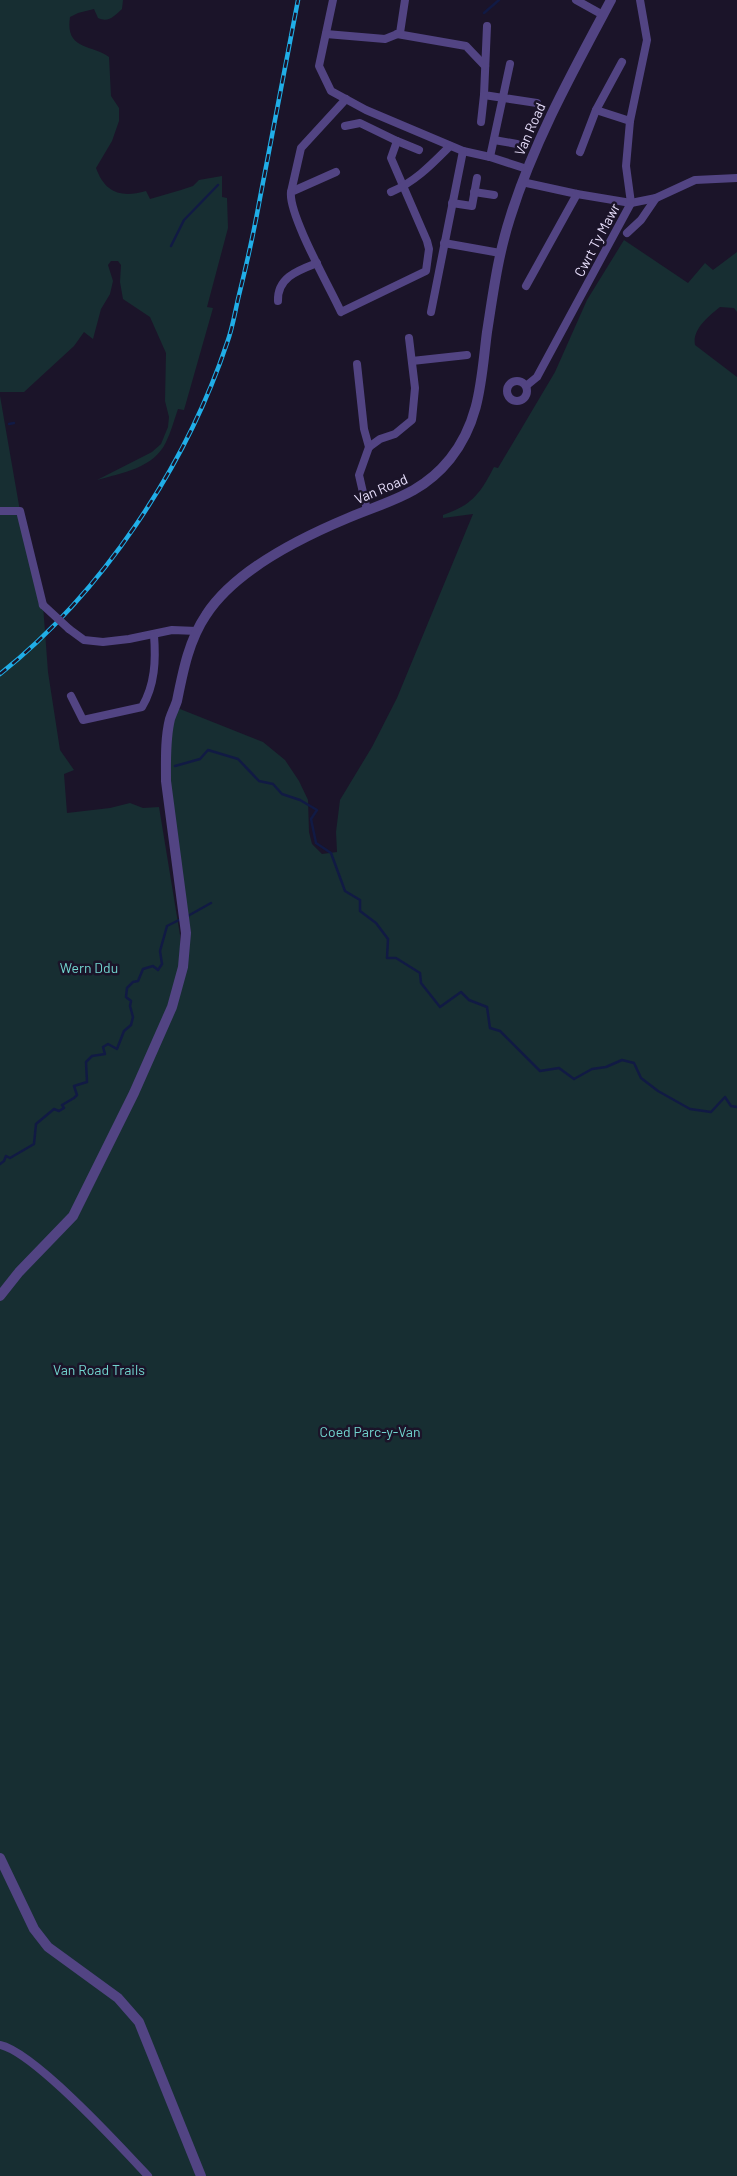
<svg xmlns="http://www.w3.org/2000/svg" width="737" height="2176" font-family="Barlow,sans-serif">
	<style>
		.green { fill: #172e32 }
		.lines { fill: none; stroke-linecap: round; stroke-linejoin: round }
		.stream { stroke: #111a44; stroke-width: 2.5 }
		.minor { stroke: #524483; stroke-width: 8 }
		.tertiary { stroke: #524483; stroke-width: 10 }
		.rail-casing { stroke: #20aee7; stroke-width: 4.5 }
		.rail { stroke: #1b1429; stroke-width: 2.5; stroke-dasharray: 8; stroke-linecap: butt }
		.minor-bridge { stroke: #524483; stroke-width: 8 }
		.labels { text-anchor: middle; stroke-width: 5; stroke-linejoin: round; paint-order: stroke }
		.street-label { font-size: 14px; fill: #e8dffc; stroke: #1b1429 }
		.park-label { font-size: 14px; fill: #72d5cf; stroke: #1b1429 }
	</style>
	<rect width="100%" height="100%" fill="#1b1429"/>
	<g class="green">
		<path d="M0 0H123L122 9C114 16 109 23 98 18L94 9 78 13 70 17C65 50 90 44 109 57L111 96 119 108V121L112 141 96 168C105 193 121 198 146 191L150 199 181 190 193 186 199 180 222 176V197L227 198 228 228 207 307 213 308 184 410 178 409C174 420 171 432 166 442 154 468 122 473 97 480L152 452 161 444 168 427 169 417 165 401 166 353 150 317 123 299 120 282 121 265 118 261H111L108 265 113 281 110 294 101 309 93 339 84 332 74 346 24 392H0Z"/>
		<path d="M624 240 688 283 705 263 713 270 737 252V312L734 308 720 307C709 316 692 329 695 345L737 377V2176H0V396L20 511 43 605 48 672 60 750 74 770 64 774 67 813 110 808 130 803 143 808 159 807 180 935V951H185L166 781 175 707 263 742 285 760 299 781 308 800 309 832 312 844 322 854 337 852 336 832 340 800 372 747 397 698 473 514 443 518V515C472 505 480 494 494 467L498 468 555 372 587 300Z"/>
	</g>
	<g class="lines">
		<g class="stream">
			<polyline points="484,13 499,0"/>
			<polyline points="171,246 184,220 218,185"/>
			<polyline points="9,424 14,423"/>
			<polyline points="175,766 200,759 208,750 238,759 259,781 273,784 282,794 300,800 317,810 311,819 316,843 331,853 345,891 360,900 360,911 376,923 388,939 387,958 396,958 420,973 421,983 440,1007 461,992 469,1000 487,1007 490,1028 500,1031 540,1071 559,1068 574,1079 592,1069 606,1067 622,1060 634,1063 641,1078 658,1091 690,1109 711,1112 725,1097 731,1106 737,1107"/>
			<polyline points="186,917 211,903"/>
			<polyline points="0,1164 4,1161 6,1156 10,1158 34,1144 36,1124 54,1109 59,1111 64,1108 62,1105 74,1098 77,1095 74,1086 87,1082 86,1062 92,1056 105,1054 103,1047 108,1044 117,1049 124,1031 131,1025 133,1017 130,1006 131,1001 126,997 127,988 133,982 138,981 143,969 153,966 158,970 162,964 160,951 167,926 181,919"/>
		</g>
		<g class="minor">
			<polyline points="333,0 319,66 331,91 366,110 463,151 490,157 527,169"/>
			<polyline points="576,0 603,15"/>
			<polyline points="487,26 484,95 537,103"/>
			<polyline points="326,34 385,39 400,33 405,0"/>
			<polyline points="397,34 466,46 485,66"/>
			<polyline points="596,110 630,121"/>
			<polyline points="481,122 484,95"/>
			<polyline points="494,140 517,144"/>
			<polyline points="397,141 419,150"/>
			<polyline points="580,152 596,110 622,62"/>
			<polyline points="490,157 510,64"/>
			<path d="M336 172 291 192C288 214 330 288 341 312L426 271 429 249 427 241 391 158 397 141 360 123 345 126"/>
			<polyline points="522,182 577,194 631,203 656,198"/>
			<polyline points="291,192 301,148 346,99"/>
			<path d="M391 192C415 182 432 164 450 146"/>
			<polyline points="474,192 494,195"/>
			<polyline points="452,203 472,206 477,178"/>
			<polyline points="627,233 641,220 656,198 695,180 737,178"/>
			<polyline points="444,243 500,253"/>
			<polyline points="526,286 577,194"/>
			<path d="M278 301C277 277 299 270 317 263"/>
			<polyline points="431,312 463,151"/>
			<polyline points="412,361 467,355"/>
			<polyline points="357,364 364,429 369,447"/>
			<circle cx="517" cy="391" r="10"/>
			<polyline points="526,386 537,377 631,203 626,166 630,121 647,40 640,0"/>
			<polyline points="367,510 359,475 369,447 380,439 395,434 412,420 415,388 409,338"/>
			<polyline points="0,511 20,511 43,605"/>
			<polyline points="69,629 84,640 103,642 129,639 172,630 197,631"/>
			<path d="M71 696 83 720 142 707C155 685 156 660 154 635"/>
			<path d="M0 2045C34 2052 121 2147 148 2176"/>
		</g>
		<g class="tertiary">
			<path d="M0 1296 19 1272 73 1216 134 1093 172 1007 183 967 186 933 166 781C166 761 165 739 170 719 172 713 175 707 177 701 183 671 189 640 206 615 235 570 300 538 348 518 388 501 421 495 450 459 481 420 481 378 487 332 493 294 498 255 510 218 534 141 573 71 611 0"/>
			<polyline points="0,1858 34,1929 48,1947 118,1998 139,2022 201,2176"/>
		</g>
		<defs>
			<path id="rail" d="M0 674C102 593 186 466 227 343 233 327 235 311 239 295 247 263 254 231 260 198 273 132 285 66 298 0"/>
		</defs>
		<use href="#rail" class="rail-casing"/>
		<use href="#rail" class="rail"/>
		<polyline class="minor-bridge" points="43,605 69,629"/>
	</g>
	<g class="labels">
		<g class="street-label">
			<text transform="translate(530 129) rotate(-66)" y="5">Van Road</text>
			<text transform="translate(597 240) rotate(-62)" y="5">Cwrt Ty Mawr</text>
			<text transform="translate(381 489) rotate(-23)" y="5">Van Road</text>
		</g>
		<g class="park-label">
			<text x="89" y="973">Wern Ddu</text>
			<text x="99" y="1375">Van Road Trails</text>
			<text x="370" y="1437">Coed Parc-y-Van</text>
		</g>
	</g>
</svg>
